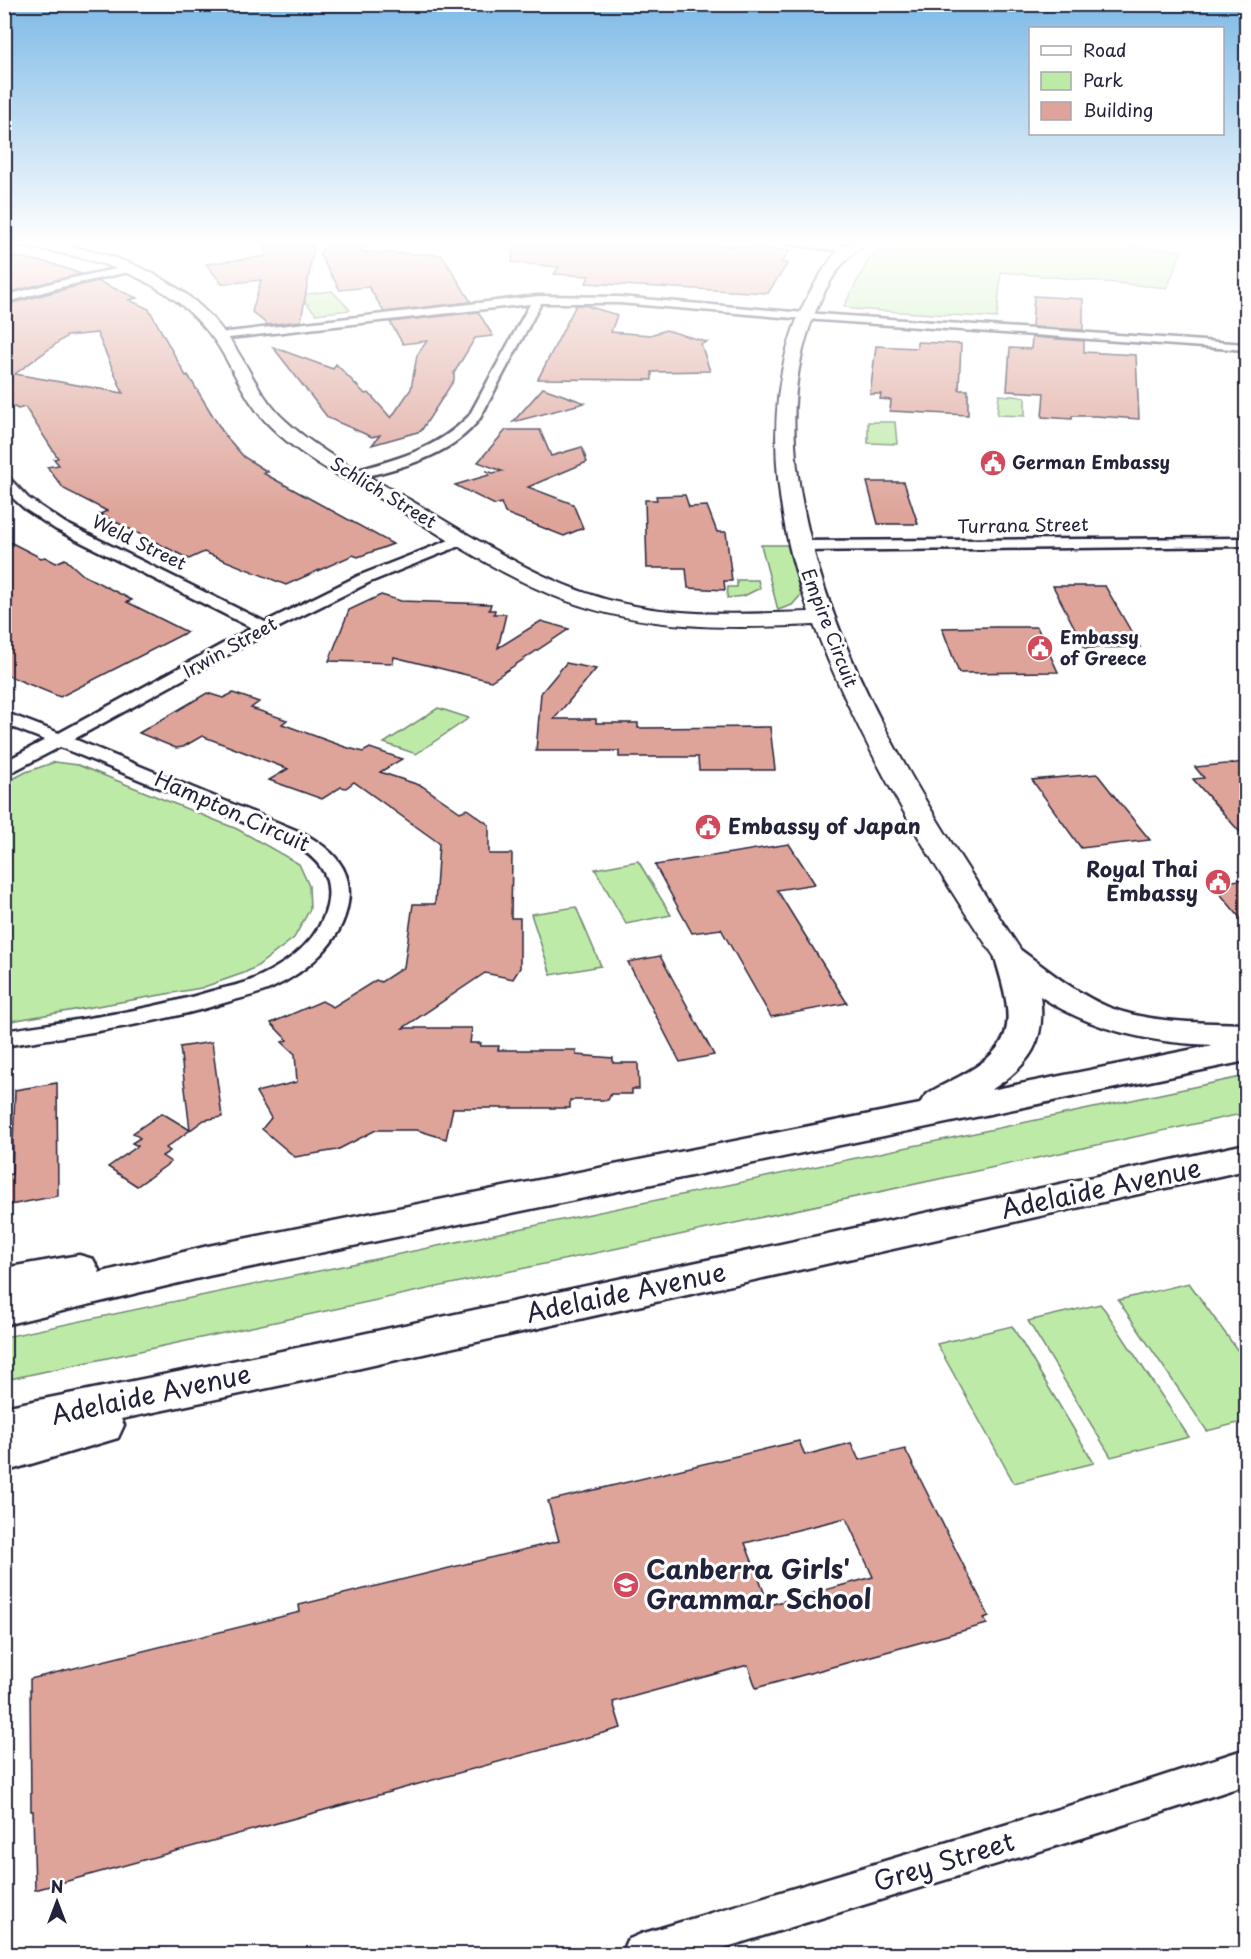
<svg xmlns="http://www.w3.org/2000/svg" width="1251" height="1959" font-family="'Playpen Sans',sans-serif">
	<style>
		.green { fill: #beeaa8; stroke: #708672; stroke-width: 1.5 }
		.building { fill: #dea49a; stroke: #22223b; stroke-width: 1.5; fill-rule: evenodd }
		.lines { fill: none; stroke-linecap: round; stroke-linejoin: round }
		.street-casing { stroke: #22223b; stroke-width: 5 }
		.secondary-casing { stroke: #22223b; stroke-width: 4 }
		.highway-casing { stroke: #22223b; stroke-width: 5 }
		.street { fill: #fff; fill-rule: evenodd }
		.secondary { fill: #fff; fill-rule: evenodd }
		.highway { fill: #fff; fill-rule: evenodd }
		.labels { text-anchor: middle; stroke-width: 6; stroke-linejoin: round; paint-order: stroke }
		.far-poi-label { font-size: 18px; font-weight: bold; fill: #22223b; stroke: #fff; text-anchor: start }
		.far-street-label { font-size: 18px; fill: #22223b; stroke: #fff }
		.street-label { font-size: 21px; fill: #22223b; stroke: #fff }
		.poi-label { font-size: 21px; font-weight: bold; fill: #22223b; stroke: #fff; text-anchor: start }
		.near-street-label { font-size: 26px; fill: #22223b; stroke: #fff }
		.near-poi-label { font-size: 26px; font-weight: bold; fill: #22223b; stroke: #fff; text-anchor: start }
	</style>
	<rect width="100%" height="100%" fill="#fff"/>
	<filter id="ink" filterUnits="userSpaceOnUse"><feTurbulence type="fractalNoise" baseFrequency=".0167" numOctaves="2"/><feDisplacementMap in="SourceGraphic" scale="12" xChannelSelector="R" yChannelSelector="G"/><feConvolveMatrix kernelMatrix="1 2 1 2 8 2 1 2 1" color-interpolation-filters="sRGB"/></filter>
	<g filter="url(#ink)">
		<g class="green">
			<polygon points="898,241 1075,241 1182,251 1167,288 1001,272 997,318 853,309 844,306 870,257"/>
			<polygon points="332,291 350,310 316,314 299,295"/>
			<polygon points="999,395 1025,397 1025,416 997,415"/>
			<polygon points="868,422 895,422 897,444 868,443"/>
			<polygon points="761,545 787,545 801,595 792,605 778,610"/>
			<polygon points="737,580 758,580 760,588 744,596 727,598 728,587 737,587"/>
			<polygon points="438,708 469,718 416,754 384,743"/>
			<polygon points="55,762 78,765 237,829 299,864 309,886 310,909 294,938 256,967 244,973 201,988 5,1022 5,783 26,772"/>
			<polygon points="638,861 671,915 626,924 595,869"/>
			<polygon points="576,907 601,966 551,975 531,914"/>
			<polygon points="1246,1076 1246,1113 5,1380 5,1337"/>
			<polygon points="1189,1283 1246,1362 1246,1421 1207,1431 1118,1300"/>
			<polygon points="1100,1304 1105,1310 1189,1437 1111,1457 1028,1321"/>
			<polygon points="1012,1326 1094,1463 1014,1483 937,1344"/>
		</g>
		<g class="building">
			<polygon points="265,241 290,241 291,246 314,246 301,321 268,325 252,312 261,280 222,284 206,264 266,256"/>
			<polygon points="329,241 368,242 361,252 442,255 471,302 384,312 369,287 340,290 319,254"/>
			<polygon points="514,241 663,241 790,250 781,263 788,263 768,293 586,283 589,276 554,274 559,267 512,262"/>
			<polygon points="4,255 50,263 81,274 4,294"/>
			<path d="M97 281 137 298 129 300 149 309 186 376 188 375 224 434 244 457 268 472 263 473 393 544 358 557 353 555 286 585 204 552 189 559 100 514 107 511 64 489 47 467 59 465 54 459 58 458 25 407 18 409 4 402V305ZM97 333 123 393 15 374 67 336Z"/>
			<polygon points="1034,296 1083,299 1083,330 1032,327"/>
			<polygon points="576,305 584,305 617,315 611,332 650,335 666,330 707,342 701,344 710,371 652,372 652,380 538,379"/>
			<polygon points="478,312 493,336 475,338 454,373 454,380 421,431 372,445 380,435 372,437 328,418 273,347 333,369 336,364 365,394 369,393 391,418 411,389 417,355 427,341 403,344 390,322"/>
			<polygon points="1032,337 1084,341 1084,352 1136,355 1139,419 1096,416 1072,416 1072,419 1042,417 1044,393 1007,391 1010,348 1031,349"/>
			<polygon points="917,342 961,344 959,390 968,390 968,415 890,411 891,400 880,399 881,394 870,394 876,346 917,348"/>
			<polygon points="543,388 585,403 513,422"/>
			<polygon points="506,430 540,430 551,456 582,447 587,462 528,487 573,504 583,528 564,536 505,513 501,503 495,505 455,485 489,475 487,471 493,473 502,471 478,462"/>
			<polygon points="867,482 904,482 918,524 878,524"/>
			<polygon points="685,495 689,507 707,506 717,532 726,532 732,581 724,581 725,590 688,588 686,568 647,568 645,500 657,500 656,496"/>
			<polygon points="4,539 41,558 45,557 56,563 65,559 83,575 132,600 127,602 187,632 60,697 4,674"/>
			<polygon points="1053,586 1105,586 1140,647 1085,648"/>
			<polygon points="381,595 401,601 491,604 489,610 495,610 494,614 506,614 498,648 541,621 569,629 491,681 394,657 393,663 329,661 349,610"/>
			<polygon points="996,627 1037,627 1058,672 959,673 942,628"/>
			<polygon points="566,663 596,669 554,719 596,719 596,723 638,723 638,728 770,727 775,770 699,770 698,757 619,757 619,751 536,751 541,693"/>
			<polygon points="207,693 223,698 233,693 259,702 251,708 287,720 282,724 345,747 363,752 370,748 402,759 380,772 422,786 460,812 467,809 489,825 489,854 512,854 511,918 520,918 520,968 513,979 485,973 403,1028 472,1028 470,1043 481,1043 480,1046 499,1046 498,1050 576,1050 576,1055 613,1058 613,1063 638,1063 639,1089 632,1089 632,1094 611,1094 608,1100 570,1100 570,1108 453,1108 446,1139 417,1130 376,1130 337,1150 295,1157 262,1129 271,1118 256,1092 297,1082 295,1054 282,1042 287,1040 271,1023 322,1001 333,1007 376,980 381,982 404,967 413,904 435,904 439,843 354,782 346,788 341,787 322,799 269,780 288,769 202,736 183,747 176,748 139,733"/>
			<polygon points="1246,762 1246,839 1193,779 1204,778 1195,767"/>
			<polygon points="1097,774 1119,802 1150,840 1081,848 1032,780"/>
			<polygon points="789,844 815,884 777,890 847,1003 771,1017 721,929 692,933 655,865"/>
			<polygon points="1246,879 1246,925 1212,884"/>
			<polygon points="660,956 714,1055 680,1062 628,962"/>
			<polygon points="212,1042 222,1117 204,1120 166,1148 170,1151 162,1156 171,1162 137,1186 108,1167 138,1146 132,1143 140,1138 133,1133 162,1113 190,1130 180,1047"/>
			<polygon points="57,1083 58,1196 4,1206 4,1175 12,1174 15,1090"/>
			<path d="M799 1441 805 1455 851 1443 859 1460 905 1449 989 1616 984 1618 987 1624 756 1688 748 1665 613 1702 621 1728 35 1890 33 1811H31L30 1679 300 1612 299 1605 559 1541 548 1501ZM846 1518 873 1577 769 1605 745 1543Z"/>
		</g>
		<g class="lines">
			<defs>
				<g id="street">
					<polygon points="68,241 83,241 58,250 53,247"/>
					<polygon points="785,241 811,241 848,246 853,249 848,252 790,244"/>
					<polygon points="129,266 133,267 133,271 61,287 4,303 4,296 59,281"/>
					<path d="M538 296 619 297 805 313 1246 344V350L805 319 619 303H541L480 418C451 457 400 468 355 479L348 475 350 472C394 460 436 450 469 416L530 304 220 339 214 336 220 333Z"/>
					<path d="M4 477 9 478 28 498 65 523 265 622 358 576 457 537H467L469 540 467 543 370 582 271 631 74 739 303 833C331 849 354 868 348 903 342 943 306 972 272 988 257 995 239 998 224 1003 152 1025 78 1034 4 1046V1031C74 1020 144 1012 212 991 226 987 242 985 256 978 287 964 319 941 327 906 334 872 315 857 289 841L60 747 4 776V762L45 740 4 724V712L59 733 252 628 55 529 25 509 5 491Z"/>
					<polygon points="1246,538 1246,546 800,551 792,546 800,541"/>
					<polygon points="1246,1749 1246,1785 1095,1834 704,1954 621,1954 627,1940 641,1934 1095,1798"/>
				</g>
				<path id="secondary" d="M4 241C86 241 177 266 227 336 248 363 259 397 285 420 321 454 368 475 410 500 473 537 535 579 605 599 671 618 742 614 809 612 771 509 756 373 819 277 832 256 841 241 867 241 862 247 855 251 850 256 838 268 829 282 822 297 790 363 789 435 803 506 836 674 934 817 1026 958L1022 965 1011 967 1000 965C928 859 860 745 814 625 730 629 644 630 564 600 504 577 450 541 396 508 354 483 306 462 271 427 245 402 234 369 215 341 168 274 85 254 9 245L4 244Z"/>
				<g id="highway">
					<path d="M1011 948 1022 951C1049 971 1077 994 1108 1007 1152 1024 1201 1022 1246 1024V1061L208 1276 4 1325V1268L79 1255 93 1259 99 1270 98 1273 208 1246 920 1104C925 1092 938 1088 949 1082 1017 1048 1016 1026 995 958L1000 951ZM1040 996C1093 1031 1151 1043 1214 1045L991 1090C1031 1064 1046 1041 1040 996Z"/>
					<polygon points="1246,1144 1246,1170 316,1378 121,1419 124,1425 118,1438 4,1472 4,1407 316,1344"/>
				</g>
			</defs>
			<use href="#street" class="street-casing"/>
			<use href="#secondary" class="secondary-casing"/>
			<use href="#highway" class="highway-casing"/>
			<use href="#street" class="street"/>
			<use href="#secondary" class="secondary"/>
			<use href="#highway" class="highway"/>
		</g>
	</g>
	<linearGradient id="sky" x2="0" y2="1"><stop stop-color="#7fbae6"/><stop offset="0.47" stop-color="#fff"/><stop offset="1" stop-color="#fff" stop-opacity="0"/></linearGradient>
	<rect width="1251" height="515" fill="url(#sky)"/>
	<defs>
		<symbol id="civic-disc" viewBox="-11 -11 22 22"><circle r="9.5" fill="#d1495b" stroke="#fff"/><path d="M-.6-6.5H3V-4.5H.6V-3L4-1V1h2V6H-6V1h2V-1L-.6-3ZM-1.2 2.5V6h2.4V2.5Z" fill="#fff"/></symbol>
		<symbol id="school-disc" viewBox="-11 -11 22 22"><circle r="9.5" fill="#d1495b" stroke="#fff"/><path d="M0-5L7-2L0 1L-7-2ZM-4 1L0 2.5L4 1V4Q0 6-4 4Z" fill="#fff"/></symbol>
	</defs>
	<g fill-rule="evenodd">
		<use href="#civic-disc" x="978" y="448" width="30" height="30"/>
		<use href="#civic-disc" x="1025" y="633" width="30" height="30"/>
		<use href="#civic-disc" x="693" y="812" width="30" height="30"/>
		<use href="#civic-disc" x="1203" y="867" width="30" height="30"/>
		<use href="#school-disc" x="611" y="1570" width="30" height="30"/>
	</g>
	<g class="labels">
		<g class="far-poi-label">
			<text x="1012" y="469">German Embassy</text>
			<text x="1060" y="644">Embassy<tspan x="1060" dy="21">of Greece</tspan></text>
		</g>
		<g class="far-street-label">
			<text transform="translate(383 493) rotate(31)" y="6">Schlich Street</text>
			<text transform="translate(1023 526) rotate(-1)" y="6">Turrana Street</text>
			<text transform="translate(139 543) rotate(26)" y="6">Weld Street</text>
			<text transform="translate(829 628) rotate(69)" y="6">Empire Circuit</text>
			<text transform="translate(230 648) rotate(-29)" y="6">Irwin Street</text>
		</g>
		<g class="street-label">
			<text transform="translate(232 812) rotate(24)" y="7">Hampton Circuit</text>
		</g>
		<g class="poi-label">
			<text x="728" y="834">Embassy of Japan</text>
			<text x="1198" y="877" text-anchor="end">Royal Thai<tspan x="1198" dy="24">Embassy</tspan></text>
		</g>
		<g class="near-street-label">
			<text transform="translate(1101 1189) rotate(-12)" y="9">Adelaide Avenue</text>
			<text transform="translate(626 1293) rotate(-12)" y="9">Adelaide Avenue</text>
			<text transform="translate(151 1395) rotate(-12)" y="9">Adelaide Avenue</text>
			<text transform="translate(944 1862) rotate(-17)" y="9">Grey Street</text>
		</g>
		<g class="near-poi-label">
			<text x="646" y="1579">Canberra Girls'<tspan x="646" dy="30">Grammar School</tspan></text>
		</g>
	</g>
	<rect width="1251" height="1959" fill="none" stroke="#fff" stroke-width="24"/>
	<rect x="12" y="12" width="1227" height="1935" fill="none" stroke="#22223b" stroke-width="2" filter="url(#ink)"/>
	<rect x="1029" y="27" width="195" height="108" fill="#ffffff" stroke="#a7a7b1" stroke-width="1.5"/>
	<rect x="1041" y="46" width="30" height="9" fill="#ffffff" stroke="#a7a7b1" stroke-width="1.5"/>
	<text x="1083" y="57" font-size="18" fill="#22223b">Road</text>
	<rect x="1041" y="72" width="30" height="18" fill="#beeaa8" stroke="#a7a7b1" stroke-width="1.5"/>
	<text x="1083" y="87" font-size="18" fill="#22223b">Park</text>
	<rect x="1041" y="102" width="30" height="18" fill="#dea49a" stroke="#a7a7b1" stroke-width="1.5"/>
	<text x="1083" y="117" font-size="18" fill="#22223b">Building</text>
	<g transform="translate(57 1902)" stroke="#ffffff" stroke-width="4.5" paint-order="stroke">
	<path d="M0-4.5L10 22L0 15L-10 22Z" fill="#22223b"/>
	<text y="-9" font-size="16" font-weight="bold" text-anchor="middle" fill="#22223b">N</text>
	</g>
</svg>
